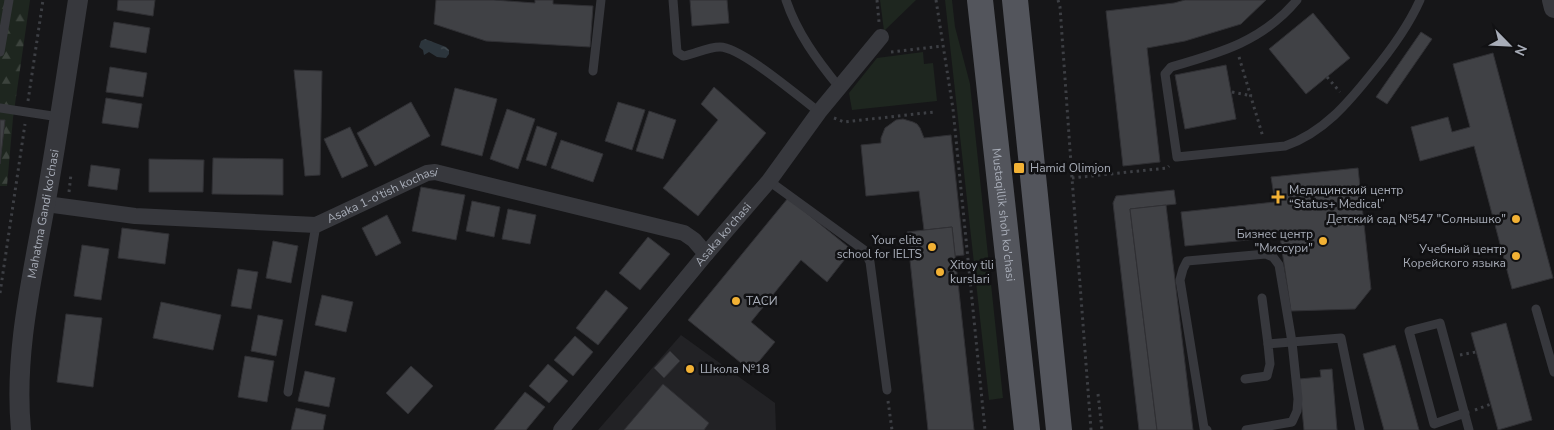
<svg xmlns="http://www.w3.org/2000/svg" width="1554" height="430" font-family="'Nunito Sans',sans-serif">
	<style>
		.built { fill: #222225 }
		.grass { fill: #1e261f }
		.forest { fill: url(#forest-firs) }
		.water { fill: url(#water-ripples) }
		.building { fill: #404145; stroke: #303034 }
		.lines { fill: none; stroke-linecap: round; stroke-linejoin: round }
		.path { stroke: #3d3f44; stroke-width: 3; stroke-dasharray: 2.5 4; stroke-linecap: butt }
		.service { stroke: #37383d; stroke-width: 9 }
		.minor { stroke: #37383d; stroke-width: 16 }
		.tertiary { stroke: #37383d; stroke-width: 20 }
		.primary { stroke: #53555c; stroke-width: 26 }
		.poi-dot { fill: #f2b134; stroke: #111113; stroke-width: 2 }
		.labels { text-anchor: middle; stroke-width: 5; stroke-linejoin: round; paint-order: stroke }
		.poi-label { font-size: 12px; fill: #a8adb8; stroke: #111113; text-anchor: start }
		.street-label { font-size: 12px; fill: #a8adb8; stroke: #111113 }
	</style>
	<defs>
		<pattern id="forest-firs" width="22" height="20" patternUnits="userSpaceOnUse" patternTransform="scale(1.25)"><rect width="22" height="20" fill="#1e261f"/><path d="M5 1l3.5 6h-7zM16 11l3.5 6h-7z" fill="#3c433d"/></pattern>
		<pattern id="water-ripples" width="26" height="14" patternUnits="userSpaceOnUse" patternTransform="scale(1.25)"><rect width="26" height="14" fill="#2c353c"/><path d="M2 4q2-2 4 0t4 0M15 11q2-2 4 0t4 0" fill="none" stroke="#485056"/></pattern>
	</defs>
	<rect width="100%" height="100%" fill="#161618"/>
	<polygon class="built" points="681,335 775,403 776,430 598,430"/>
	<g class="grass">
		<polygon points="880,0 916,0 884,31"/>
		<polygon points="945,0 952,0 955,27 970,84 1003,398 989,400"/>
		<polygon points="923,52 924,64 933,63 937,101 852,110 849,93 877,58"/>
	</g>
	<polygon class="forest" points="0,0 30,0 13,118 7,186 0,186"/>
	<polygon class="water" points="425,39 446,47 449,50 449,54 446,58 437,57 429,52 424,55 423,50 419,47 421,41"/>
	<g class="building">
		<polygon points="118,0 155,0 153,16 117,10"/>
		<polygon points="436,0 494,0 535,3 535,0 553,0 553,4 593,6 590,47 486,41 434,24"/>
		<polygon points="690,0 727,0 729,23 692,26"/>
		<polygon points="1185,0 1266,0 1241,24 1185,41 1147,48 1160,162 1123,166 1106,11 1174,3"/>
		<polygon points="1313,13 1350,58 1306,94 1269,49"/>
		<polygon points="114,22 150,28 146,53 110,47"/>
		<polygon points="1421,32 1432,39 1387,104 1376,97"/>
		<polygon points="1493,53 1553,278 1512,289 1474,146 1420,161 1411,127 1448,117 1452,132 1470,127 1453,64"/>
		<polygon points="1226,65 1236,119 1185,129 1175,75"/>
		<polygon points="110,67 147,73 143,97 106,92"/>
		<polygon points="294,70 322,71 320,175 305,176"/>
		<polygon points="714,87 766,133 698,216 663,188 718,120 701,104"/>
		<polygon points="455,88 497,99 482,156 441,145"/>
		<polygon points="106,98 142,104 138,128 102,123"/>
		<polygon points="411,102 430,136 375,166 357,133"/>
		<polygon points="618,102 645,110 632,150 605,141"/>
		<polygon points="507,109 535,119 518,169 490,159"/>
		<polygon points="649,111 676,120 663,159 636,151"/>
		<polygon points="903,119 913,122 917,124 920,128 924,138 951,135 964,255 955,256 952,227 924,230 919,191 866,196 861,145 881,143 881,138 885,128 896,120"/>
		<polygon points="0,120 5,120 0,164"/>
		<polygon points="537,126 557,133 546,166 526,160"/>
		<polygon points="350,127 368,166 342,178 324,139"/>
		<polygon points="561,140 603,154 593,182 551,168"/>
		<polygon points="213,158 283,159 283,195 212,194"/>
		<polygon points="149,159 204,160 203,192 149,192"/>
		<polygon points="91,165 120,169 117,190 88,186"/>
		<polygon points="1358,168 1371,289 1355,309 1291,311 1280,237 1185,246 1181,212 1275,202 1271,177"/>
		<polygon points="421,187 465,195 456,240 412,231"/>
		<polygon points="1174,190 1176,204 1130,209 1157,430 1139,430 1113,203 1116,196"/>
		<polygon points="788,198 852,250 827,282 801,260 751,322 775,342 751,371 688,320"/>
		<polygon points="472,201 500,207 494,237 466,231"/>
		<polygon points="1166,205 1193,430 1157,430 1130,209"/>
		<polygon points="508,209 536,215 530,244 502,239"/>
		<polygon points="387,215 401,243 376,256 362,228"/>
		<polygon points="952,227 974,430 928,430 907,232"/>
		<polygon points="122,228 169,234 165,264 118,258"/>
		<polygon points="648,237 670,254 640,290 619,273"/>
		<polygon points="273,241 298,246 291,283 266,278"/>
		<polygon points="82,245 109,249 101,300 74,296"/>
		<polygon points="238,269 258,272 251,309 231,306"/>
		<polygon points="606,290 628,308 598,345 576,328"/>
		<polygon points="322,295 353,302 346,332 315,325"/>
		<polygon points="161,302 221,315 213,350 153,338"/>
		<polygon points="66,314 102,318 93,387 57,382"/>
		<polygon points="258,315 283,320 276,356 251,351"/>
		<polygon points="1506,323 1532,420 1498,430 1471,333"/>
		<polygon points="575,336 593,352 573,376 554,360"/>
		<polygon points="1395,345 1400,361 1419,430 1384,430 1363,354"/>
		<polygon points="670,351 680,361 664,378 654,368"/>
		<polygon points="245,356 274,361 267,402 238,397"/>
		<polygon points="548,364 568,381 549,403 529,386"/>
		<polygon points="411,366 433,386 408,414 386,393"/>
		<polygon points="1332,369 1337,430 1304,430 1299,379 1321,377 1320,370"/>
		<polygon points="305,371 335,378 329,407 298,401"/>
		<polygon points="663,384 709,423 704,430 624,430"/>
		<polygon points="525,392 545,407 526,430 494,430"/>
		<polygon points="296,408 326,415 323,430 291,430"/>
	</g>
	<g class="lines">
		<g class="path">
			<polyline points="877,0 879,22"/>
			<polyline points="936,0 953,109 985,430"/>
			<polyline points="1058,0 1060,7 1072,178 1091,430"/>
			<polyline points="891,52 942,46"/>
			<polyline points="1239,57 1263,137"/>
			<polyline points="1327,77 1340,92"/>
			<polyline points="1232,92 1252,96"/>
			<polyline points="28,101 43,0"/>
			<polyline points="834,118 844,122 934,112"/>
			<polyline points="1072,178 1167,168 1169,166"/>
			<polyline points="69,192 71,174"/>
			<polyline points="0,293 25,124"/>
			<polyline points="1460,355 1476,352"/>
			<polyline points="1098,394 1102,430"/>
			<polyline points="888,401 892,430"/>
			<polyline points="1475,410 1491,404"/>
		</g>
		<g class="service">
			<path d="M673 0 677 52 683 56C695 54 707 47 720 47 741 47 799 97 819 112"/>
			<path d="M786 0C797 33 817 60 839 87"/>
			<path d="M1297 0C1263 41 1220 53 1171 67L1165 74 1177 157 1285 146C1323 133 1348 103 1372 73 1391 50 1408 27 1420 0"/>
			<polyline points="0,52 9,0"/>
			<polyline points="593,71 601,0"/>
			<polyline points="0,108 59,117"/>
			<polyline points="769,181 864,250 870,262 887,390"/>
			<polyline points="1262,298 1268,344"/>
			<polyline points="1536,309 1554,372"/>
			<polyline points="1245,379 1267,376 1270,364 1268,344 1341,338 1360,430"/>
			<polyline points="288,392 316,225"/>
			<polyline points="1465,413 1434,424 1409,331 1440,323 1469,430"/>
			<polyline points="1207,430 1204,428 1180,280 1183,269 1187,261 1266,254 1273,257 1279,265 1292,342 1298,399 1297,411 1292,422 1246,430"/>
		</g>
		<g class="minor">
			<path id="s1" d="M46 204 135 216 316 225 427 173 435 172 684 233 694 240 706 254"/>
			<path id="s2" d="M561 430 706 254 769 181 819 112 881 37"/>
		</g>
		<g class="tertiary">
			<polyline points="1552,0 1554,8"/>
			<path id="s3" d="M21 430C14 356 31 283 44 211 57 141 67 70 78 0"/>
		</g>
		<g class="primary">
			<path id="s4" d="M980 0 1027 430"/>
			<polyline points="1015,0 1059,430"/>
		</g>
	</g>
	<g class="poi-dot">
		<rect x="1013" y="162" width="12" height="12" rx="2.5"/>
		<path d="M1275.5 189.5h5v5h5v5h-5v5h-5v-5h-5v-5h5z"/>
		<circle cx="1516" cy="219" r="5"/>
		<circle cx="1323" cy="241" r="5"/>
		<circle cx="932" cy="247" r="5"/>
		<circle cx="1516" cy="256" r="5"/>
		<circle cx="940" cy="272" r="5"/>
		<circle cx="736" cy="301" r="5"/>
		<circle cx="690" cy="369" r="5"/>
	</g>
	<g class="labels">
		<g class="poi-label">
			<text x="1030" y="172">Hamid Olimjon</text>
			<text x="1289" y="194">Медицинский центр<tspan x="1289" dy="14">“Status+ Medical”</tspan></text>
			<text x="1506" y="223" text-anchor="end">Детский сад №547 "Солнышко"</text>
			<text x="1313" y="238" text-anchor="end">Бизнес центр<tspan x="1313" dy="14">"Миссури"</tspan></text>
			<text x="922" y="244" text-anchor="end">Your elite<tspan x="922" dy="14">school for IELTS</tspan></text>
			<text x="1506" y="253" text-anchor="end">Учебный центр<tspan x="1506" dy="14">Корейского языка</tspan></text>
			<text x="950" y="269">Xitoy tili<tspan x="950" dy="14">kurslari</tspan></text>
			<text x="746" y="305">ТАСИ</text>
			<text x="700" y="373">Школа №18</text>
		</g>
		<g class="street-label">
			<text dy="4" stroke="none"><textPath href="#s1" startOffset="344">Asaka 1-o'tish kochasi</textPath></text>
			<text dy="4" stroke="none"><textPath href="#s3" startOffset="218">Mahatma Gandi ko'chasi</textPath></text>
			<text dy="4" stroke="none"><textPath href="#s4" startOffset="216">Mustaqillik shoh ko'chasi</textPath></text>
			<text dy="4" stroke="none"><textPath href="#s2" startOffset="254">Asaka ko'chasi</textPath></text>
		</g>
	</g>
	<g transform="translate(1509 45) rotate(114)" stroke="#111113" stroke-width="4" paint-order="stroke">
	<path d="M0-4L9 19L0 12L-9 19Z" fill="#a8adb8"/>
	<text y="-8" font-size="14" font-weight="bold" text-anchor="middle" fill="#a8adb8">N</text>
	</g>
</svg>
